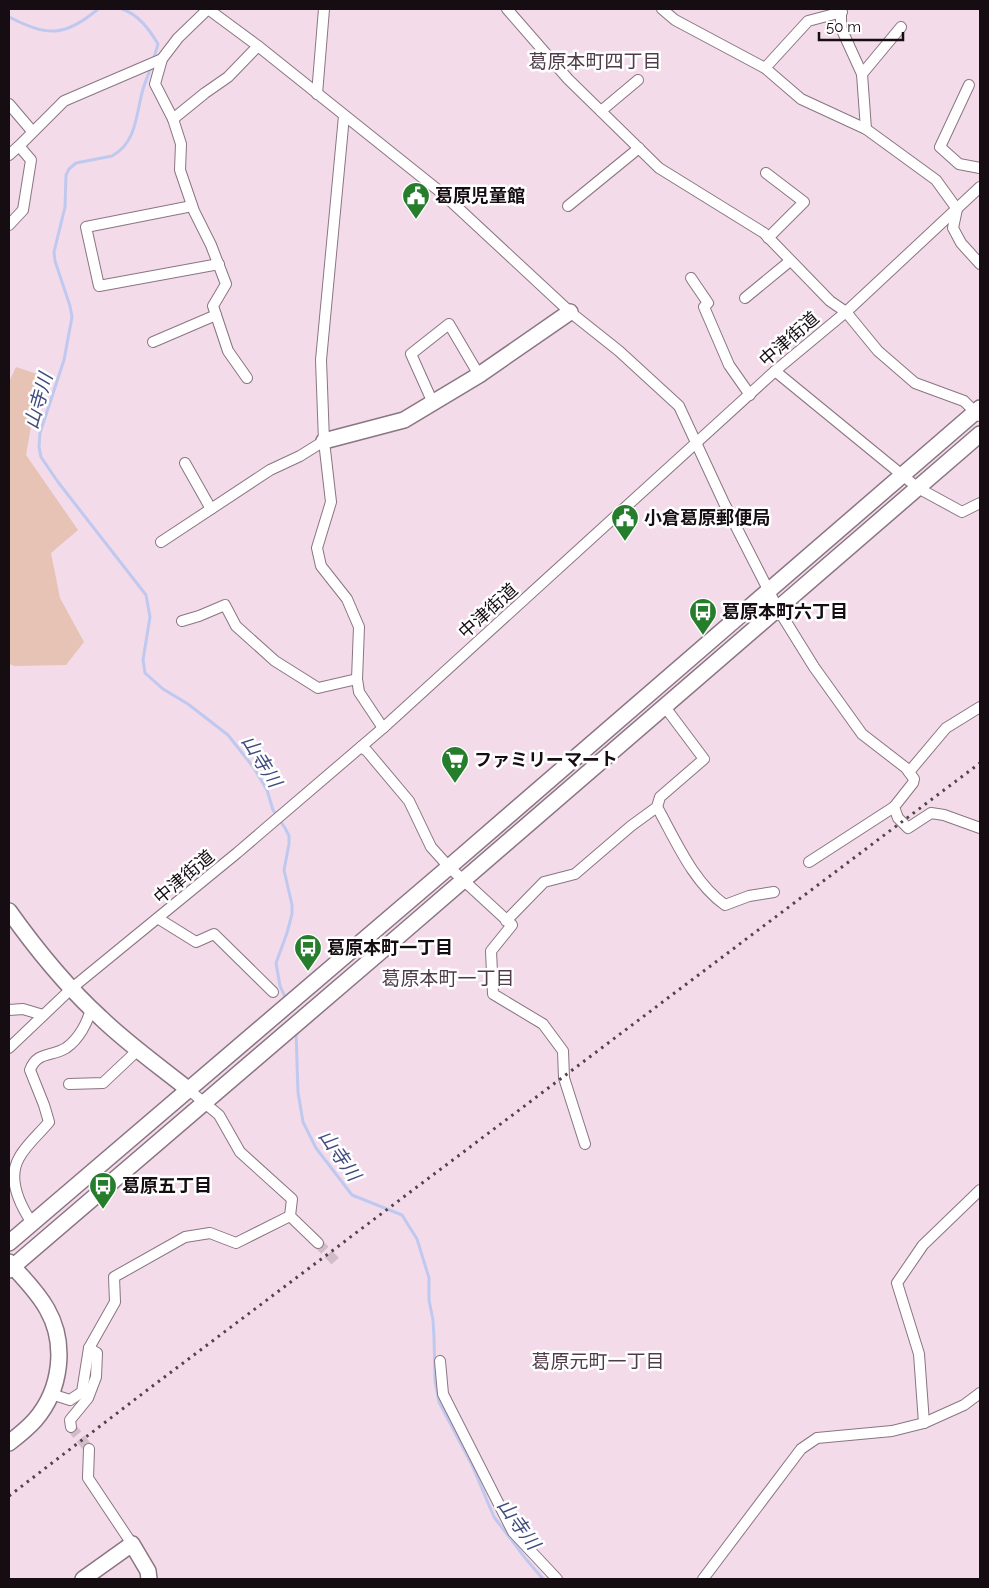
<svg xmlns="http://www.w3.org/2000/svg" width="989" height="1588" font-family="Raleway,'Noto Sans JP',sans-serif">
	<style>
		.green { fill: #e6c3b4 }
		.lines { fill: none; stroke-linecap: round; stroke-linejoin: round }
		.stream { stroke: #bfc9ef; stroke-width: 3 }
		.street-tunnel { stroke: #d2bcca; stroke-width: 10; stroke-dasharray: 10 5; stroke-linecap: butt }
		.street-casing { stroke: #8a7582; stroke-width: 12 }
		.secondary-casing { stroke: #8a7582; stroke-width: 18 }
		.street { stroke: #fff; stroke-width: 10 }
		.secondary { stroke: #fff; stroke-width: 15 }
		.rail { stroke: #50434b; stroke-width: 3; stroke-dasharray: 2.5 5; stroke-linecap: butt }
		.labels { text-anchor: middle; stroke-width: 5; stroke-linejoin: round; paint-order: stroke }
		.poi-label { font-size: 18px; font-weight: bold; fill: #150d12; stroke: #fff; text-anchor: start }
		.street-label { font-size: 18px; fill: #150d12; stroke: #fff }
		.neighbourhood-label { font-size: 19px; fill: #4f3c49; stroke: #fff }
		.water-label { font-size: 19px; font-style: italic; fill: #414c7e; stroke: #fff }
	</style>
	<rect width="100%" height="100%" fill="#f3dbea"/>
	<polygon class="green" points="16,367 40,375 26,455 78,530 51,553 60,598 84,642 66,665 15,666 9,664 9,382"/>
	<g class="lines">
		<g class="stream">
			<path d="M122 9C139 15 149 29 158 44L153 61"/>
			<path d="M9 17C47 36 64 38 98 9"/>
			<path d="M151 67C148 76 144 84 142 93 136 116 136 143 112 156L76 163 69 169 66 175 65 207 54 252 55 261 70 306 72 317 64 360 40 433 39 447 41 457 58 482 146 595 150 617 143 660 145 673 163 689 188 704 228 735 254 768 267 790 273 810 285 828 289 836V844L284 870 292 905V914L287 933 276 963 280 986 286 999"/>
			<polyline points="296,1031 298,1092 303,1122 316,1148 352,1195 402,1215 417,1239 429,1278 429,1300 433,1320 434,1337 435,1381 439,1402 472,1465 494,1517 526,1559 543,1579"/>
		</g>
		<g class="street-tunnel">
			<polyline points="318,1243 336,1262"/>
			<polyline points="71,1427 89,1449"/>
		</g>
		<defs>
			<g id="street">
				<polyline points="208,9 258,46 443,194 570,312 619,351 679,406 724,503 778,609 814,667 862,734 906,768 914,779 913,783 894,807 898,818 908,828 931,813 944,815 980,828"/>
				<polyline points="507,9 568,79 659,168 764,233 830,301 846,312 878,351 915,383 964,401 979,416"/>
				<polyline points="662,9 675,20 765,68 801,99 866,129 936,180 957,209 953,228 961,243 980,264"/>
				<polyline points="841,9 841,28 862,74 866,129"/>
				<polyline points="162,59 155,84 173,119 205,93 228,77 258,46"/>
				<polyline points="765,68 808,21 842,12"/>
				<polyline points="862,74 901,27"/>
				<polyline points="969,85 940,147 959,164 980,168"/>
				<polyline points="317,94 324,9"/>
				<polyline points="9,104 32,131"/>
				<polyline points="601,111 638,80"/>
				<polyline points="344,116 321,360 324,441 331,502 317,548 321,566 347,599 359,627 357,679 359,692 383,728"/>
				<polyline points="173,119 181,144 180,170 194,211 211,245 226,284 213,306 228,351 247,378"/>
				<polyline points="9,155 19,146"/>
				<polyline points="766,173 804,202 768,238"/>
				<polyline points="192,206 86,227 99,286 219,264"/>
				<polyline points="568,206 639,148"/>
				<polyline points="9,225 23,210 31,160 19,146 64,101 162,59 178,38 208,9"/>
				<polyline points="691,278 708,303 704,307 729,365 750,395"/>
				<polyline points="745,298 790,261"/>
				<polyline points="153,342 216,315"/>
				<polyline points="775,371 918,488 962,512 980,503"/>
				<polyline points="433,403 411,354 449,324 479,375"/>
				<polyline points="185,463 211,509"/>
				<polyline points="161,542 270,470 300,456 324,441"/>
				<polyline points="182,621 199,616 225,605 236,626 275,661 318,688 357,679"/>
				<polyline points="361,747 367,751 409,801 431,847 449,867 512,925 491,951 493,994 543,1024 563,1051 564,1078 585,1144"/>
				<polyline points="909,772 946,728 980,707"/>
				<path d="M657 807C676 841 693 882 725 905L749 896 774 892"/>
				<polyline points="809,862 894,807"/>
				<polyline points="159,919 196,942 214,934 273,992"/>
				<polyline points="506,921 544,882 575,874 631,826 657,807 660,797 704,759 665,707"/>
				<polyline points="9,1010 23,1009 43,1015"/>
				<polyline points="9,1048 72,988 237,853 383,728 775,371 846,312 980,187"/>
				<polyline points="69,1084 103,1083 138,1050"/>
				<polyline points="189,1090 219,1115 240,1152 292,1199 290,1216 318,1243"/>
				<path d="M32 1223C20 1205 7 1179 19 1158 25 1146 40 1133 49 1122L44 1105 30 1070C37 1051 52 1057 66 1048 79 1039 88 1022 91 1008"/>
				<polyline points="440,1361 443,1394 513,1532 557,1579"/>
				<polyline points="51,1394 70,1400 82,1392 89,1348 115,1302 114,1277 185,1237 210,1233 236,1243 290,1216"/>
				<polyline points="924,1423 919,1354 897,1283 923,1245 980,1190"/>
				<polyline points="71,1427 70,1420 88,1398 96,1377 97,1353 89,1348"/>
				<polyline points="89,1449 88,1478 132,1544"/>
				<polyline points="703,1579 801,1449 817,1438 892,1431 924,1423 964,1405 980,1393"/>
			</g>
			<g id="secondary">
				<polyline points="324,441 404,420 479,375 570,312"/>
				<path d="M9 911C36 949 66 986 101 1018 128 1044 159 1066 189 1090"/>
				<polyline points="9,1243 449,867 980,408"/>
				<path d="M9 1262C22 1277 37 1291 47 1309 67 1344 61 1390 35 1420 27 1429 18 1436 9 1443"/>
				<polyline points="9,1270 386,947 980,434"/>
				<polyline points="83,1579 132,1544 148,1571 149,1579"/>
			</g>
		</defs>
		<use href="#street" class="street-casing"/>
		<use href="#secondary" class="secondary-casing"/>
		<use href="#street" class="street"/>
		<use href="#secondary" class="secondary"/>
		<polyline class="rail" points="9,1496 142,1394 980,763"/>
	</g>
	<defs>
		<symbol id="civic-pin" viewBox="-11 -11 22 30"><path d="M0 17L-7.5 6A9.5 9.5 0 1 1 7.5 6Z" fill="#267e2d" stroke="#fff"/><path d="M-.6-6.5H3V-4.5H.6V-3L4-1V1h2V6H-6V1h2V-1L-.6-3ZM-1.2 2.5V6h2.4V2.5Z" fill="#fff"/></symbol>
		<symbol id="bus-pin" viewBox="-11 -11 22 30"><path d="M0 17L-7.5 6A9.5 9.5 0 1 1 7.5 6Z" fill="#267e2d" stroke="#fff"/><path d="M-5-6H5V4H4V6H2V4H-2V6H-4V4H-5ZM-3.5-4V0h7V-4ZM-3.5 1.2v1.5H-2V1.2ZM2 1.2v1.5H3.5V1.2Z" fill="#fff"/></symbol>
		<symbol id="supermarket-pin" viewBox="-11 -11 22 30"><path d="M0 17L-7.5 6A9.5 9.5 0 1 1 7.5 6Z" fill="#267e2d" stroke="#fff"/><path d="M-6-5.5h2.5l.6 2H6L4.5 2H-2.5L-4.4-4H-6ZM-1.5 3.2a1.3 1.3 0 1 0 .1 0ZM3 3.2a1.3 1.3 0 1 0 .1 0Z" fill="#fff"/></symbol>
	</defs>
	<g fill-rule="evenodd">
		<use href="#civic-pin" x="400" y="180" width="32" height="43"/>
		<use href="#civic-pin" x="609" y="502" width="32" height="43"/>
		<use href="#bus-pin" x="687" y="596" width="32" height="43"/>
		<use href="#supermarket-pin" x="439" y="744" width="32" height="43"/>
		<use href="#bus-pin" x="292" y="932" width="32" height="43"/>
		<use href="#bus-pin" x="87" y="1170" width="32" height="43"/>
	</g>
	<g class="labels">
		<g class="poi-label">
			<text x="435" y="202">葛原児童館</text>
			<text x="644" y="524">小倉葛原郵便局</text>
			<text x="722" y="618">葛原本町六丁目</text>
			<text x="474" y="766">ファミリーマート</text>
			<text x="327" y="954">葛原本町一丁目</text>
			<text x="122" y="1192">葛原五丁目</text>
		</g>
		<g class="street-label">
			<text transform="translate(789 339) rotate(-41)" y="6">中津街道</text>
			<text transform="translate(488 611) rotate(-42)" y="6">中津街道</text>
			<text transform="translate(184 877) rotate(-40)" y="6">中津街道</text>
		</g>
		<g class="neighbourhood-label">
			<text x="595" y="68">葛原本町四丁目</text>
			<text x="448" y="985">葛原本町一丁目</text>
			<text x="598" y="1368">葛原元町一丁目</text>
		</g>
		<g class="water-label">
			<text transform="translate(38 401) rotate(-74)" y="7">山寺川</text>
			<text transform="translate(262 761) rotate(58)" y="7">山寺川</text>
			<text transform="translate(340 1155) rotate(55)" y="7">山寺川</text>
			<text transform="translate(519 1524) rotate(54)" y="7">山寺川</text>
		</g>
	</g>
	<rect width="989" height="1588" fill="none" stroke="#150d12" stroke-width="20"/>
	<path d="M819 32v8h84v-8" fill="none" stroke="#150d12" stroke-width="2.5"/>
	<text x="826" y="32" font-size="15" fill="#150d12" stroke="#ffffff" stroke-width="4" paint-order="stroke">50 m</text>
</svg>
